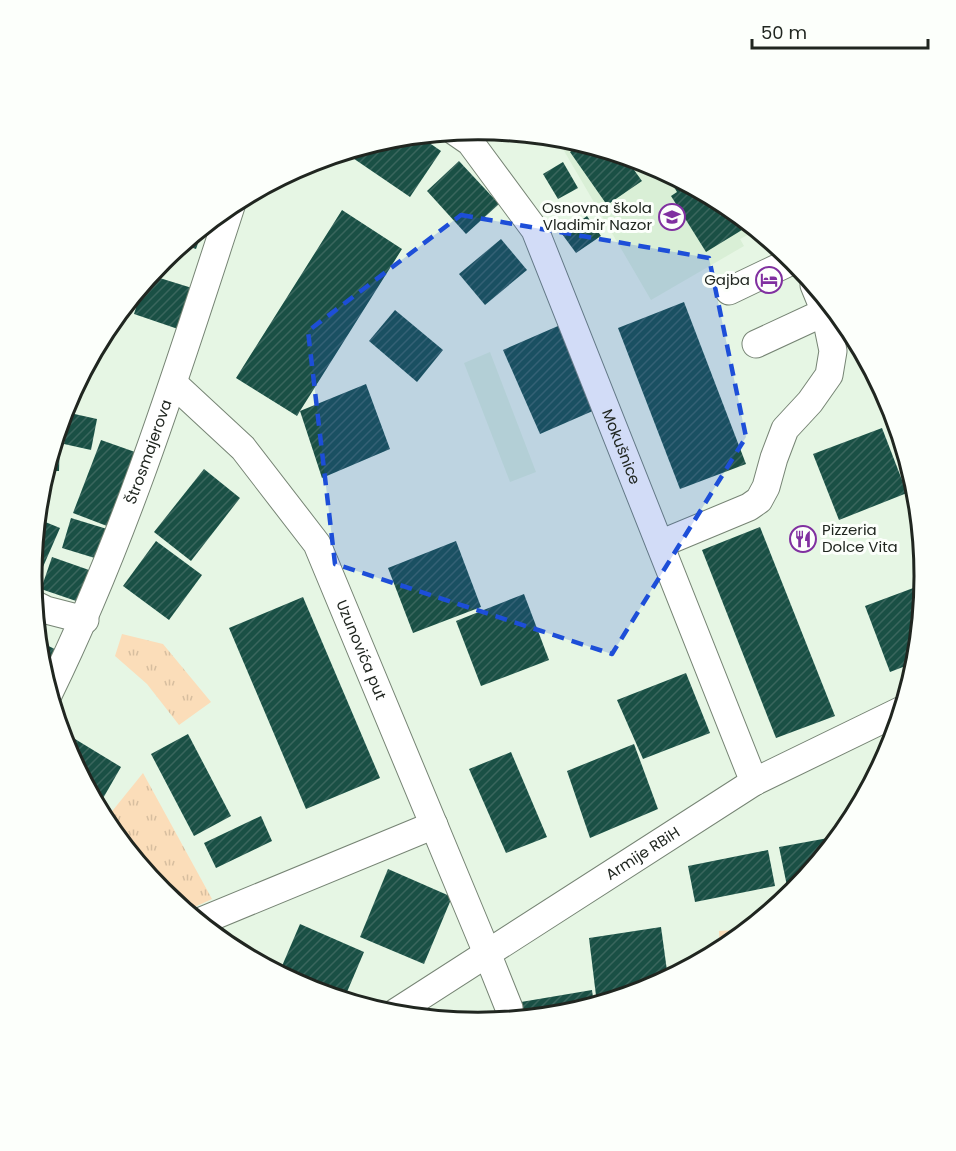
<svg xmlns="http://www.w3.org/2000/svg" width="956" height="1151" font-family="Poppins,sans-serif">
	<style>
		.built { fill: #d9efd6 }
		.green { fill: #fbddb9 }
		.park { fill: url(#park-tufts) }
		.building { fill: url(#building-hatch) }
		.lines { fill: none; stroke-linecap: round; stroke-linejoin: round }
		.minor-casing { stroke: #768474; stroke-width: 29 }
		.minor { stroke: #fff; stroke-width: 27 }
		.marked { fill: #1d4ed8; fill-opacity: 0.2; stroke: #1d4ed8; stroke-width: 4.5; stroke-dasharray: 12 8; stroke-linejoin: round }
		.labels { text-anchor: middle; stroke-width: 6; stroke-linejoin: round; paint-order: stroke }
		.poi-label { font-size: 15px; fill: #202620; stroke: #fcfffb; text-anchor: end }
		.street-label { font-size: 15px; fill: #202620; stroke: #fcfffb }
		.rim { fill: none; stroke: #202620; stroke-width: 3 }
	</style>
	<defs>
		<pattern id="park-tufts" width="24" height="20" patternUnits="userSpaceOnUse" patternTransform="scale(1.5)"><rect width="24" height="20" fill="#fbddb9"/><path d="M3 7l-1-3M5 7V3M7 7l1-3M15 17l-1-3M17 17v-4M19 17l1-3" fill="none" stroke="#d7be9f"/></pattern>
		<pattern id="building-hatch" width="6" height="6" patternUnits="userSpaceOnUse" patternTransform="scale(1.5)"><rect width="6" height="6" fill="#1a5045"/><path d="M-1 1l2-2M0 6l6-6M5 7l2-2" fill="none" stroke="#3a665d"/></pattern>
	</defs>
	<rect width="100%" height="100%" fill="#e6f6e4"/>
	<g class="built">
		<polygon points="556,137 565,138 649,163 726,204 757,230 740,239 744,246 651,300"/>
		<polygon points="490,352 536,472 510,482 464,363"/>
	</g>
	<polygon class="green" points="748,929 720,950 719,931"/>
	<g class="park">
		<polygon points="122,634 163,644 211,702 179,725 147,684 115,656"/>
		<polygon points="143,773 212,899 186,911 162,891 105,820"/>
	</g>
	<g class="building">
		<polygon points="418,135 441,151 410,197 344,152 391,138"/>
		<polygon points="573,140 624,156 642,181 607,205 570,152 578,146"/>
		<polygon points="459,161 499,204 466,234 427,191"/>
		<polygon points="563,162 578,188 558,199 543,174"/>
		<polygon points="664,171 726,204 742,230 706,252 671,196 677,192"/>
		<polygon points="342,210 402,249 300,411 366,384 390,449 322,478 300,411 297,416 236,378"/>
		<polygon points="587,216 601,236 576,253 562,234"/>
		<polygon points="204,226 196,249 181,244 201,228"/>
		<polygon points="501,239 527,270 485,305 459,274"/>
		<polygon points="150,275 192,288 178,329 134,314 144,282"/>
		<polygon points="684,302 746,464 680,489 618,328"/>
		<polygon points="395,310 443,350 417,382 369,341"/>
		<polygon points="845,323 849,328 880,386 872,389"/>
		<polygon points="558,326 595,410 540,434 503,350"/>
		<polygon points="65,405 62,434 57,433"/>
		<polygon points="70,413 97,419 91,450 64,444"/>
		<polygon points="882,428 907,493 839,520 813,454"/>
		<polygon points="101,440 135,452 107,526 73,513"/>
		<polygon points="55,441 60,441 59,471 45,471"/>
		<polygon points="204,469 240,498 191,561 154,532"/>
		<polygon points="71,518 107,529 98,559 62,548"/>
		<polygon points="38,519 60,528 39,576 32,573"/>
		<polygon points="760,527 835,716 776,738 702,550"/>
		<polygon points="156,541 202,575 169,620 123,586"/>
		<polygon points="456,541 481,607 413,633 388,568"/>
		<polygon points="52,557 89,570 79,602 41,589"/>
		<polygon points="924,584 916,662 890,672 865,606"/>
		<polygon points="524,594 549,660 481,686 456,621"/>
		<polygon points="303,597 380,778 306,809 229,628"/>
		<polygon points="38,641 61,652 46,681 40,662"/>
		<polygon points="686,673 710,733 643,759 617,700"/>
		<polygon points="188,734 231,816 194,836 151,754"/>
		<polygon points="75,739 121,767 98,807 68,751"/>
		<polygon points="634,744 658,809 590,838 567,771"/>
		<polygon points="511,752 547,837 506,853 469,769"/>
		<polygon points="261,816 272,841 216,868 204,843"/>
		<polygon points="839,836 800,883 787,886 779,847"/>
		<polygon points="768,850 775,886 695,902 688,866"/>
		<polygon points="388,869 452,897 424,964 360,937"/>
		<polygon points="300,924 364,952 344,999 307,988 279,973"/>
		<polygon points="661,927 668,978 649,988 597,1004 589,938"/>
		<polygon points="592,990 594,1005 565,1013 522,1018 521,1002"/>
	</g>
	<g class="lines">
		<defs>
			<g id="minor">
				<path id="s1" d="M454 131 470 142 535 230 754 782"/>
				<polyline points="729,291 794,260"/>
				<polyline points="756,344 825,312"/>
				<path id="s2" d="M174 384 243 448 317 544 487 953 509 1008 510 1019"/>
				<polyline points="660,544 749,507 759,500 766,487 774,458 785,429 810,402 829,375 833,351 825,312 814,285"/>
				<polyline points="34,604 46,610 85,620"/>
				<path id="s3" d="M49 693C126 536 178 369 232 203"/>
				<polyline points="199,922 434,825"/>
				<path id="s4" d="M393 1014 754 782 902 710"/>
			</g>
		</defs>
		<use href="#minor" class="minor-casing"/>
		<use href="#minor" class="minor"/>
	</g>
	<path class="marked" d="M461 215 709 258 746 437 612 654 335 564 308 331Z"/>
	<defs>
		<symbol id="school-ring" viewBox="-11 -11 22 22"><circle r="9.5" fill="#fcfffb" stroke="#8030a0" stroke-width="1.5"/><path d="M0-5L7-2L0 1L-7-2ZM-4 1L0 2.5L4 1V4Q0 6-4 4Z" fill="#8030a0"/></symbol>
		<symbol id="hotel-ring" viewBox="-11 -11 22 22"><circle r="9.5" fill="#fcfffb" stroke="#8030a0" stroke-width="1.5"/><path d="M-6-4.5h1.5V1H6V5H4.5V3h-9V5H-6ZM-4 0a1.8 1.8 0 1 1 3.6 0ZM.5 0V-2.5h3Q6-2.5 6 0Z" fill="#8030a0"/></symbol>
		<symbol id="restaurant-ring" viewBox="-11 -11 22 22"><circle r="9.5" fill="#fcfffb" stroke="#8030a0" stroke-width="1.5"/><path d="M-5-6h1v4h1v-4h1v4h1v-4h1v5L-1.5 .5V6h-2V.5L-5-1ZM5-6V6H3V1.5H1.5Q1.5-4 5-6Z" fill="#8030a0"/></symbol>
	</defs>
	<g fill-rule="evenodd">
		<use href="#school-ring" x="657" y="202" width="30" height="30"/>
		<use href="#hotel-ring" x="754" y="265" width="30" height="30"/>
		<use href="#restaurant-ring" x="788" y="524" width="30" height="30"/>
	</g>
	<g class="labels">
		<g class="poi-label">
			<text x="652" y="213">Osnovna škola<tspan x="652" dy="17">Vladimir Nazor</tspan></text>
			<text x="750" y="285">Gajba</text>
			<text x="822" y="535" text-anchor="start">Pizzeria<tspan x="822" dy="17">Dolce Vita</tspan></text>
		</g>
		<g class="street-label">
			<text dy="5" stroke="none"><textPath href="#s1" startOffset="362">Mokušnice</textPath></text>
			<text dy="5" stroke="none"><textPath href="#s3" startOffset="261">Štrosmajerova</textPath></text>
			<text dy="5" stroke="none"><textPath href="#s2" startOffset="330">Uzunovića put</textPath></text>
			<text dy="5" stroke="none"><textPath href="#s4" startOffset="297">Armije RBiH</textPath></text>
		</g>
	</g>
	<path d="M0 0H956V1151H0ZM42 576a436 436 0 1 1 872 0a436 436 0 1 1-872 0Z" fill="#fcfffb" fill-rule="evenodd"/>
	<path class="rim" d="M42 576a436 436 0 1 1 872 0a436 436 0 1 1-872 0Z"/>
	<path d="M752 39v9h176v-9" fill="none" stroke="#202620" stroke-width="3"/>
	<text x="761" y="39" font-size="18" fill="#202620" stroke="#fcfffb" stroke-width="4.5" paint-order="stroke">50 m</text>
</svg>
